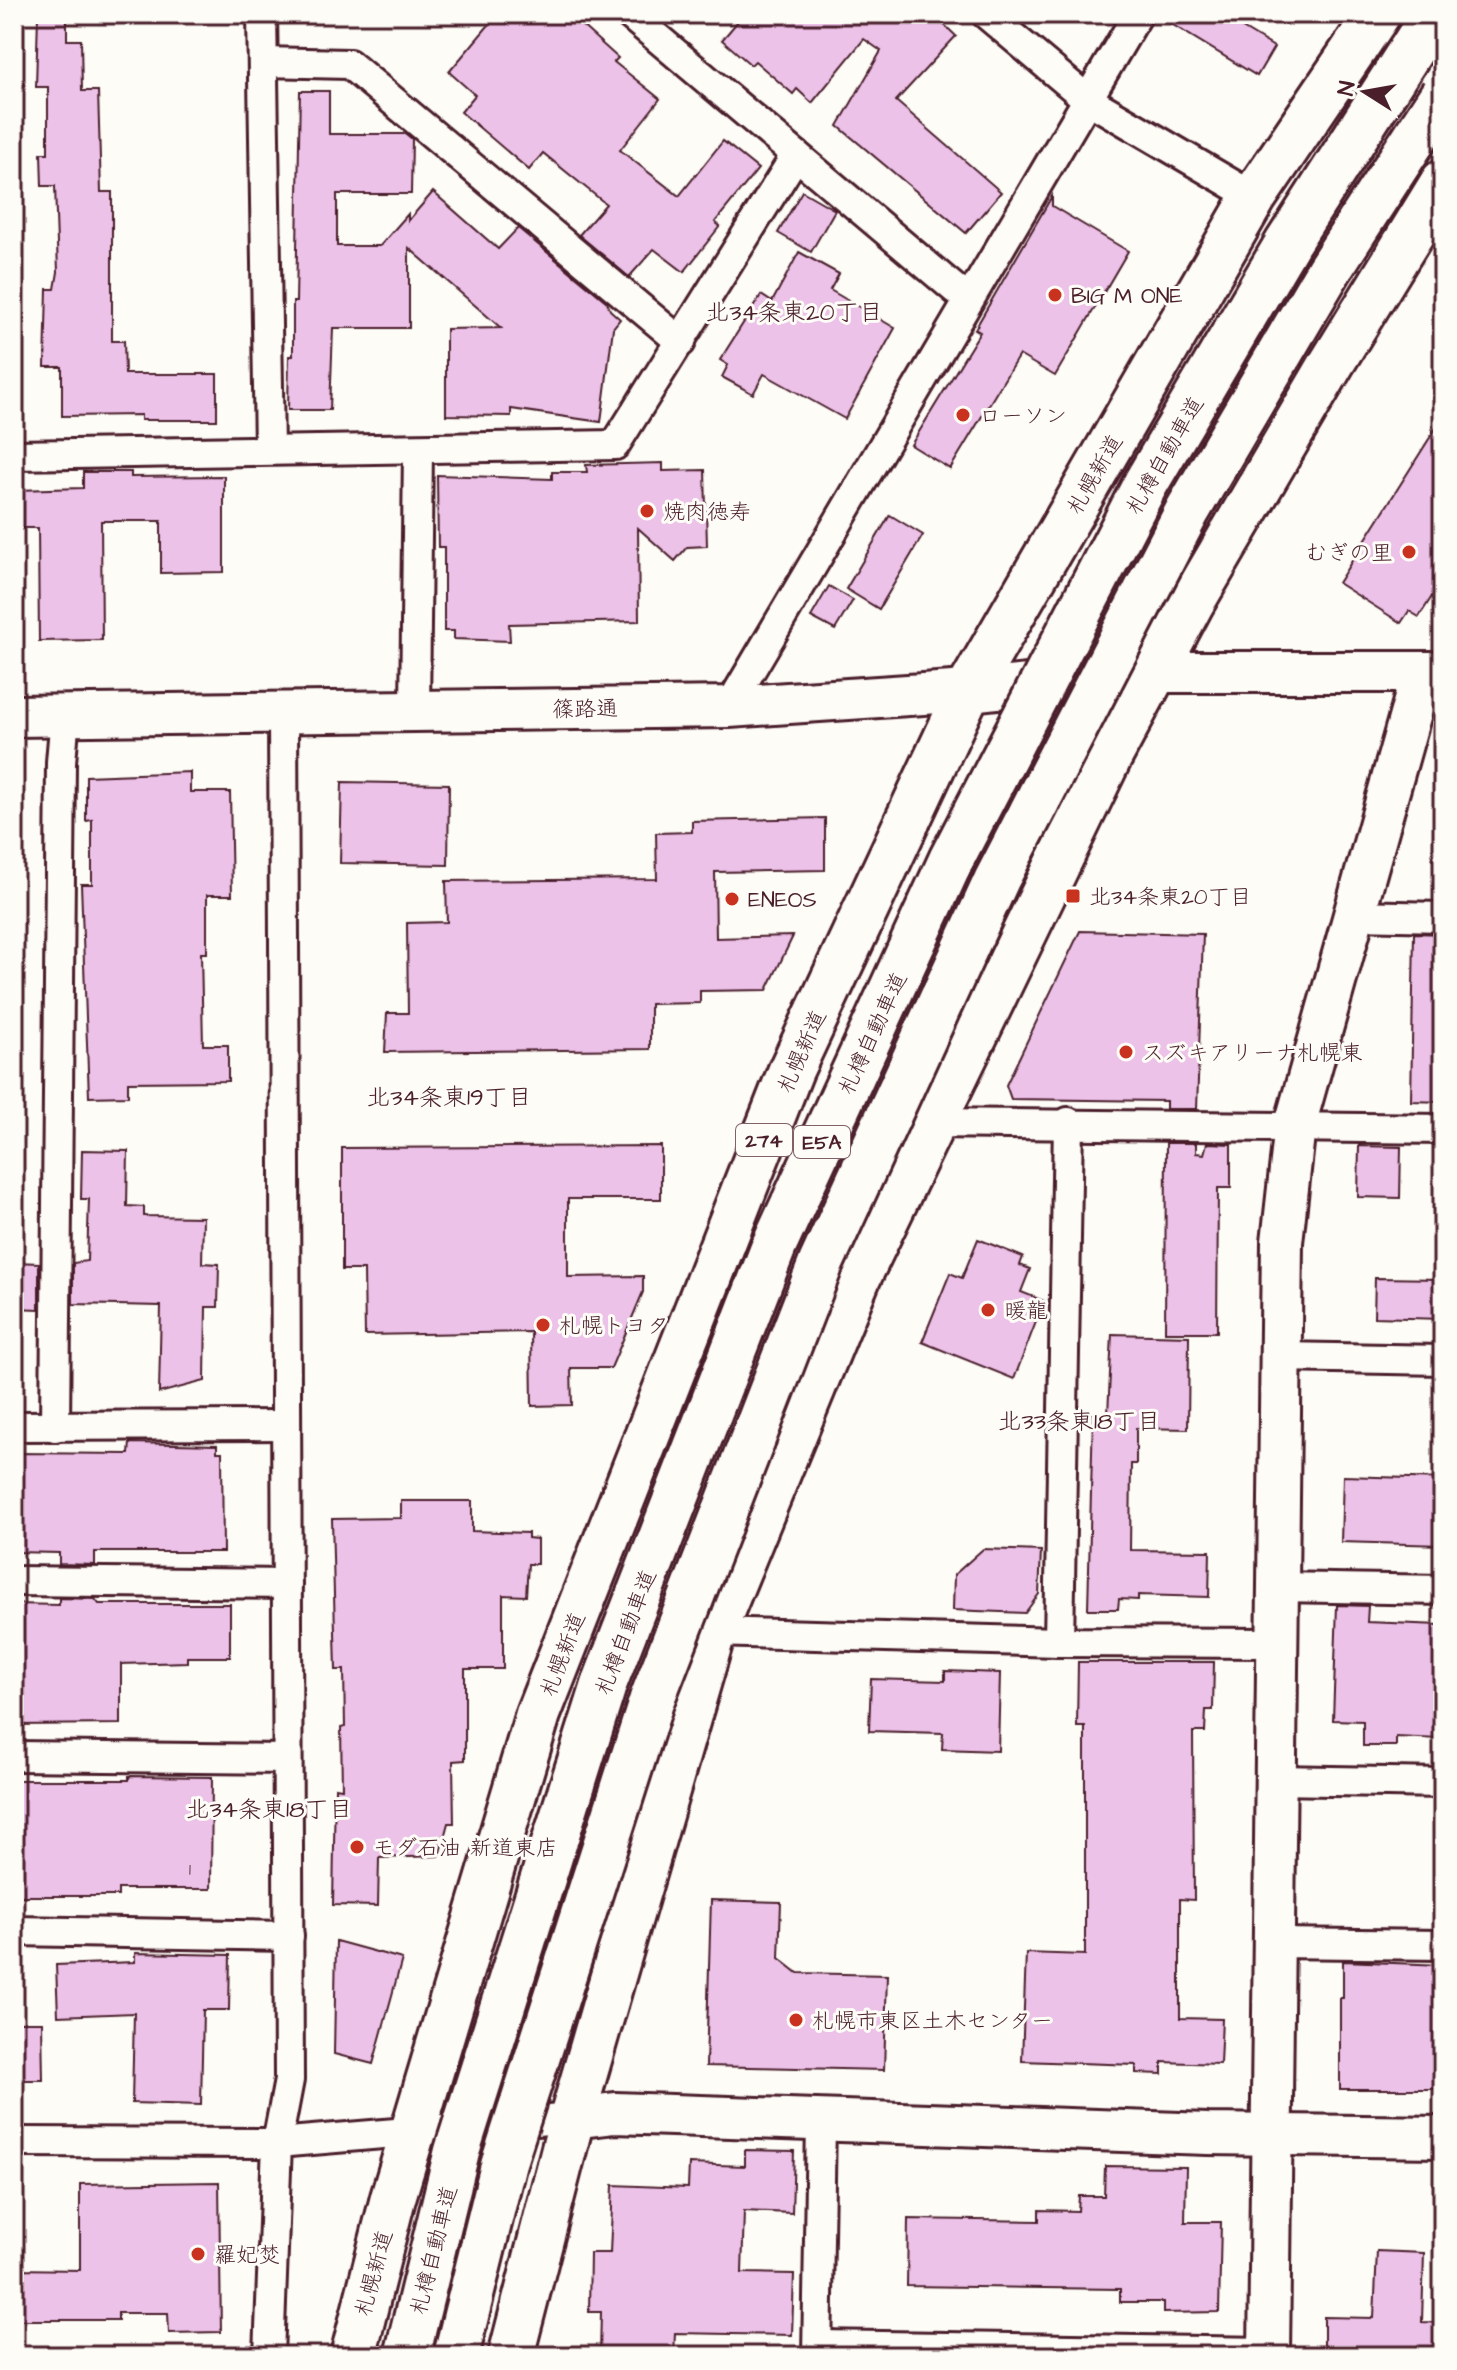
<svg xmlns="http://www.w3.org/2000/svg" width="1457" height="2370" font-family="'Architects Daughter','Klee One',sans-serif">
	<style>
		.building { fill: #ecc2e9; stroke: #4a1f2b; stroke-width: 2 }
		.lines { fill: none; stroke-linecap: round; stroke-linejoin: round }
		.street-casing { stroke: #4a1f2b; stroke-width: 34 }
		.secondary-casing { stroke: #4a1f2b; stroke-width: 46 }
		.highway-casing { stroke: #4a1f2b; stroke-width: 50 }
		.street { stroke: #fdfcf7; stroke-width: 28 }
		.secondary { stroke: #fdfcf7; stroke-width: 40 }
		.highway { stroke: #fdfcf7; stroke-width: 44 }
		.highway-bridge-casing { stroke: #4a1f2b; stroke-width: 50; stroke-linecap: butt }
		.highway-bridge { stroke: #fdfcf7; stroke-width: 44 }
		.poi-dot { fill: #c8321e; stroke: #fdfcf7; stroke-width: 3 }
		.labels { text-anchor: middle; stroke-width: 6; stroke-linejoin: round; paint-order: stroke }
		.number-label { font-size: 18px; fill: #72485a }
		.shield { fill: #fdfcf7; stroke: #806168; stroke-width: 2 }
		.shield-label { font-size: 20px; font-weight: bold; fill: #4a1f2b }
		.poi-label { font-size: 22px; fill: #4a1f2b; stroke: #fdfcf7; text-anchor: start }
		.street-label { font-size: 22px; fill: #4a1f2b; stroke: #fdfcf7 }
		.neighbourhood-label { font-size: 24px; fill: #4a1f2b; stroke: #fdfcf7 }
	</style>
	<rect width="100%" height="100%" fill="#fdfcf7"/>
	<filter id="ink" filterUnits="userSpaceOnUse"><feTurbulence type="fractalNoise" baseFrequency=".0125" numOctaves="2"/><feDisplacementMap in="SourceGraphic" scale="16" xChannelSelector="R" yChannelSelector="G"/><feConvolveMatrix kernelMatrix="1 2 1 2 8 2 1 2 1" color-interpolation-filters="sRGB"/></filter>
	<g filter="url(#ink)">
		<g class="building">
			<polygon points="498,14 569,14 618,58 614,62 660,99 620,150 679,196 723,141 758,169 715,222 720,226 684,272 654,249 629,277 579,235 606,204 543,153 529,170 461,112 475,95 449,72"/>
			<polygon points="744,14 933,14 956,36 896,101 1001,192 966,233 838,126 881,51 864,39 812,103 797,89 793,94 755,61 751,65 722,40"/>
			<polygon points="1155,14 1219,14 1274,47 1257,76"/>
			<polygon points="38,15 67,15 67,40 81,40 82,91 98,91 101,192 112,192 112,341 124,341 125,374 217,374 217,420 141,420 141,415 62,416 62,367 45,367 47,289 55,289 58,272 55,186 42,186 41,153 48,153 48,87 36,87"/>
			<polygon points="300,91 329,91 329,134 406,134 412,139 411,194 337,194 337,246 380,246 408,214 408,221 433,192 498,249 518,228 607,302 610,310 620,319 613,328 601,422 511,409 511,416 446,415 446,329 501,328 409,248 409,328 333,328 330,410 288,410 289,356 293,356 293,302 296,302"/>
			<polygon points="802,191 835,210 811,252 778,233"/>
			<polygon points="1052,196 1052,206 1128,251 1055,376 1019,355 950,469 911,445 980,332 975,329"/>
			<polygon points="799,252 839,274 830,290 895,328 845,419 764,374 753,394 722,377 728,365 720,360 761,295 772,302"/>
			<polygon points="1443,417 1443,579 1419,617 1409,611 1401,623 1338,583"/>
			<polygon points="663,463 663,471 705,470 707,546 687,547 675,561 638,528 639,621 509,624 510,641 454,639 454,631 444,631 444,547 438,547 437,475 552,479 552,472 587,472 586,465"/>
			<polygon points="83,472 131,472 131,477 224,476 224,572 161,573 161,521 101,521 102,640 39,641 38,528 18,528 17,490 83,488"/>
			<polygon points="890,515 923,535 879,609 846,589"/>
			<polygon points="829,586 853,600 835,630 811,617"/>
			<polygon points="190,772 190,792 230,792 232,895 207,895 207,953 201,953 203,1045 228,1045 228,1081 128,1082 128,1096 89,1097 81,884 92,884 92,820 86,821 86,776"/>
			<polygon points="342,782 449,784 448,865 340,863"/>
			<polygon points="825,818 825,870 715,872 716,938 793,936 767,990 700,991 700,1003 650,1004 650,1049 385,1052 387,1013 408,1013 407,923 447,922 446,881 657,879 656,833 692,832 692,821"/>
			<polygon points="1080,931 1203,934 1197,1109 1166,1109 1166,1101 1011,1099 1006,1085"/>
			<polygon points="1414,933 1443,934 1443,1102 1411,1101"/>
			<polygon points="1166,1143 1196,1143 1196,1153 1204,1154 1207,1143 1231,1144 1231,1188 1218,1188 1217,1332 1165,1332"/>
			<polygon points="661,1146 661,1199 568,1199 568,1277 643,1276 643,1292 611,1368 571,1368 572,1405 532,1406 531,1332 365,1335 364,1270 342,1270 342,1148"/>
			<polygon points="1359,1146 1401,1147 1400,1198 1358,1197"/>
			<polygon points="82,1150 128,1151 127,1206 144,1207 144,1216 203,1217 202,1263 219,1264 218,1307 206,1307 205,1381 159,1393 161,1306 73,1304 73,1263 87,1261 89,1199 81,1199"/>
			<polygon points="978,1239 1023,1257 1020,1265 1030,1269 1021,1292 1044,1301 1014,1379 922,1342 950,1273 962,1278"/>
			<polygon points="14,1262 39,1263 39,1309 14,1308"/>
			<polygon points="1375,1278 1443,1279 1443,1319 1374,1317"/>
			<polygon points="1112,1334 1189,1336 1188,1429 1136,1428 1136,1464 1131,1464 1130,1550 1210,1551 1209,1597 1138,1595 1138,1600 1119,1599 1118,1609 1088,1609 1093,1414 1108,1414"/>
			<polygon points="130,1443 217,1445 217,1452 222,1452 223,1552 95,1552 95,1565 59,1564 59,1553 14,1552 14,1453 129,1454"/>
			<polygon points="1343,1476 1443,1479 1442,1545 1341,1542"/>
			<polygon points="401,1501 472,1501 472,1531 528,1533 528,1538 537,1539 537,1564 528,1564 526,1596 503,1595 503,1669 465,1669 465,1760 453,1761 454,1823 448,1823 439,1856 379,1858 378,1906 333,1905 335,1787 342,1788 341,1728 345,1727 344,1670 336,1670 332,1519 401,1518"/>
			<polygon points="983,1549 1041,1551 1039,1594 1025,1613 953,1610 954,1575"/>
			<polygon points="59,1598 95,1599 99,1604 230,1604 230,1657 187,1657 187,1662 121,1664 121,1724 14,1725 14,1604 59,1605"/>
			<polygon points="1337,1605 1368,1606 1367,1622 1440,1625 1440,1739 1396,1737 1396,1746 1363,1746 1363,1721 1333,1720"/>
			<polygon points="1078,1662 1214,1662 1213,1710 1206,1710 1205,1732 1193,1732 1194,1900 1180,1899 1180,2018 1222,2019 1220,2064 1162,2062 1162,2074 1136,2073 1136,2065 1022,2061 1026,1953 1085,1955 1085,1727 1077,1727"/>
			<polygon points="945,1671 1000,1673 998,1751 942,1749 943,1733 869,1731 871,1679 945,1681"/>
			<polygon points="129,1776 212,1777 211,1889 118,1889 118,1896 14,1896 14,1780 129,1780"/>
			<polygon points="711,1900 781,1902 779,1958 798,1973 887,1975 884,2070 706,2066"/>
			<polygon points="336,1941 402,1959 373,2064 334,2054"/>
			<polygon points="135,1953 230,1955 229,2010 203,2010 201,2105 132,2103 134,2013 58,2016 56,1965 135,1962"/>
			<polygon points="1343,1961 1443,1965 1443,2089 1340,2089 1340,1998 1343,1998"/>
			<polygon points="14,2022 42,2022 43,2080 14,2080"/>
			<polygon points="745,2150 794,2151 792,2213 744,2211 742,2273 794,2274 792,2335 675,2333 674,2356 600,2356 601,2312 589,2312 590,2253 610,2253 613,2185 688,2188 689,2164 745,2166"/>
			<polygon points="1105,2166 1186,2167 1185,2222 1221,2222 1219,2312 1163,2313 1163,2302 1120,2302 1120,2289 907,2286 908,2219 1039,2221 1039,2210 1078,2211 1079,2196 1104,2196"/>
			<polygon points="219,2182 221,2332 169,2333 168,2313 118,2313 118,2320 14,2320 14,2269 80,2270 80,2184"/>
			<polygon points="1377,2251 1424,2253 1422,2322 1443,2323 1443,2355 1324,2352 1324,2317 1374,2318"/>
		</g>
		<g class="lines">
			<defs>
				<g id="street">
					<polyline points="262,14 269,449"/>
					<polyline points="629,14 968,300"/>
					<polyline points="986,14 1087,99 1254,197"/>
					<polyline points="263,62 349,64 681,342"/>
					<polyline points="14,455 615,445 796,155"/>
					<polyline points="729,707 1138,14"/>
					<polyline points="415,711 418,449"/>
					<polyline points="1354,915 1443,917"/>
					<polyline points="931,1123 1443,1129"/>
					<polyline points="1280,1357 1443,1360"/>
					<polyline points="14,1426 285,1425"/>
					<polyline points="55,1427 61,762 65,715"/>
					<polyline points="14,1581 287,1584"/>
					<polyline points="1278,1587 1443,1590"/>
					<polyline points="713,1632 1059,1642 1277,1643"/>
					<polyline points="1059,1642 1068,1122"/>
					<polyline points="14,1756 287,1759"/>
					<polyline points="1276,1780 1443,1783"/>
					<polyline points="14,1931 289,1936"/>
					<polyline points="1275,1943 1443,1945"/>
					<polyline points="14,2142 277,2143 572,2118"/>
					<polyline points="818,2345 1269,2352"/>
					<polyline points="269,2356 277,2143 289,2080 283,712"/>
					<polyline points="817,2356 821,2122"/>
				</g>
				<g id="secondary">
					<polyline points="14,716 729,707 968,691 1155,672 1443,672"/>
					<polyline points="572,2118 615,2113 1208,2134 1443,2137"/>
					<polyline points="1269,2356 1282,1242 1295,1125 1422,673"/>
				</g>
				<g id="highway">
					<polyline points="353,2356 393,2198 538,1714 791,1070 968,691 1254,197 1378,14"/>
					<polyline points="511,2356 572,2118 713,1632 858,1278 1109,758 1191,604 1332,363 1443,182"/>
				</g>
			</defs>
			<use href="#street" class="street-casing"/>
			<use href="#secondary" class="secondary-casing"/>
			<use href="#highway" class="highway-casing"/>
			<use href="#street" class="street"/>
			<use href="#secondary" class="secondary"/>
			<use href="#highway" class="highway"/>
			<defs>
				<g id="highway-bridge">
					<polyline points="407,2356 457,2151 605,1682 774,1246 952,858 1146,483 1288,242 1434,14"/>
					<polyline points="456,2356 504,2162 652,1699 821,1263 997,879 1188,510 1329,270 1443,94"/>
				</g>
			</defs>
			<use href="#highway-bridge" class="highway-bridge-casing"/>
			<use href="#highway-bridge" class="highway-bridge"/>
		</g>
	</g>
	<g class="poi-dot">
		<circle cx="1055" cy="295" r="8"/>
		<circle cx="963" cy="415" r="8"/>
		<circle cx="647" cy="511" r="8"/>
		<circle cx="1409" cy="552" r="8"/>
		<rect x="1065" y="888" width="16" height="16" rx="4"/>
		<circle cx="732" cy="899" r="8"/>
		<circle cx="1126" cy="1052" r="8"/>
		<circle cx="988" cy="1310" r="8"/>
		<circle cx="543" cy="1325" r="8"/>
		<circle cx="357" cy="1847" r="8"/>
		<circle cx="796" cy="2020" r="8"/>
		<circle cx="198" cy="2254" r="8"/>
	</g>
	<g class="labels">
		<g class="number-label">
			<text x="190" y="1875">1</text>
		</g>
		<g class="shield">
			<rect x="736" y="1124" width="56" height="32" rx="6"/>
			<rect x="794" y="1126" width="56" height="32" rx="6"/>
		</g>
		<g class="shield-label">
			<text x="764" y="1147">274</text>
			<text x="822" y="1149">E5A</text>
		</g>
		<g class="poi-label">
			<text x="1071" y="303">BIG M ONE</text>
			<text x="979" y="423">ローソン</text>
			<text x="663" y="519">焼肉徳寿</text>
			<text x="1393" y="560" text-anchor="end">むぎの里</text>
			<text x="1089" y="904">北34条東20丁目</text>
			<text x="748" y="907">ENEOS</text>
			<text x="1142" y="1060">スズキアリーナ札幌東</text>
			<text x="1004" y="1318">暖龍</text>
			<text x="559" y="1333">札幌トヨタ</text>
			<text x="373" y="1855">モダ石油 新道東店</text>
			<text x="812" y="2028">札幌市東区土木センター</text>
			<text x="214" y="2262">羅妃焚</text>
		</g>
		<g class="street-label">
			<text transform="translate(1164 455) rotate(-60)" y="8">札樽自動車道</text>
			<text transform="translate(1094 474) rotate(-60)" y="8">札幌新道</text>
			<text transform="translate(585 708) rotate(-1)" y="8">篠路通</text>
			<text transform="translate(872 1033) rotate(-65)" y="8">札樽自動車道</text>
			<text transform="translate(801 1051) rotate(-66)" y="8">札幌新道</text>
			<text transform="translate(625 1632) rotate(-69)" y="8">札樽自動車道</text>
			<text transform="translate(562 1654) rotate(-69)" y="8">札幌新道</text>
			<text transform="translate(433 2250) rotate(-76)" y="8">札樽自動車道</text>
			<text transform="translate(373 2273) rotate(-75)" y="8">札幌新道</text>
		</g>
		<g class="neighbourhood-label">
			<text x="794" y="320">北34条東20丁目</text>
			<text x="449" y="1105">北34条東19丁目</text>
			<text x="1079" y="1429">北33条東18丁目</text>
			<text x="269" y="1817">北34条東18丁目</text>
		</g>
	</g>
	<rect width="1457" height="2370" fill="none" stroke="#fdfcf7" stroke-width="48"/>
	<rect x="24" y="24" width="1409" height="2322" fill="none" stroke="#4a1f2b" stroke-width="3" filter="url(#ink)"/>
	<g transform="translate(1365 92) rotate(281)" stroke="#fdfcf7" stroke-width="6" paint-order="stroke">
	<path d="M0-6L14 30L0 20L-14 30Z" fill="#4a1f2b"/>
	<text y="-12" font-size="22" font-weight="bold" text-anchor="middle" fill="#4a1f2b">N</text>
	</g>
</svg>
